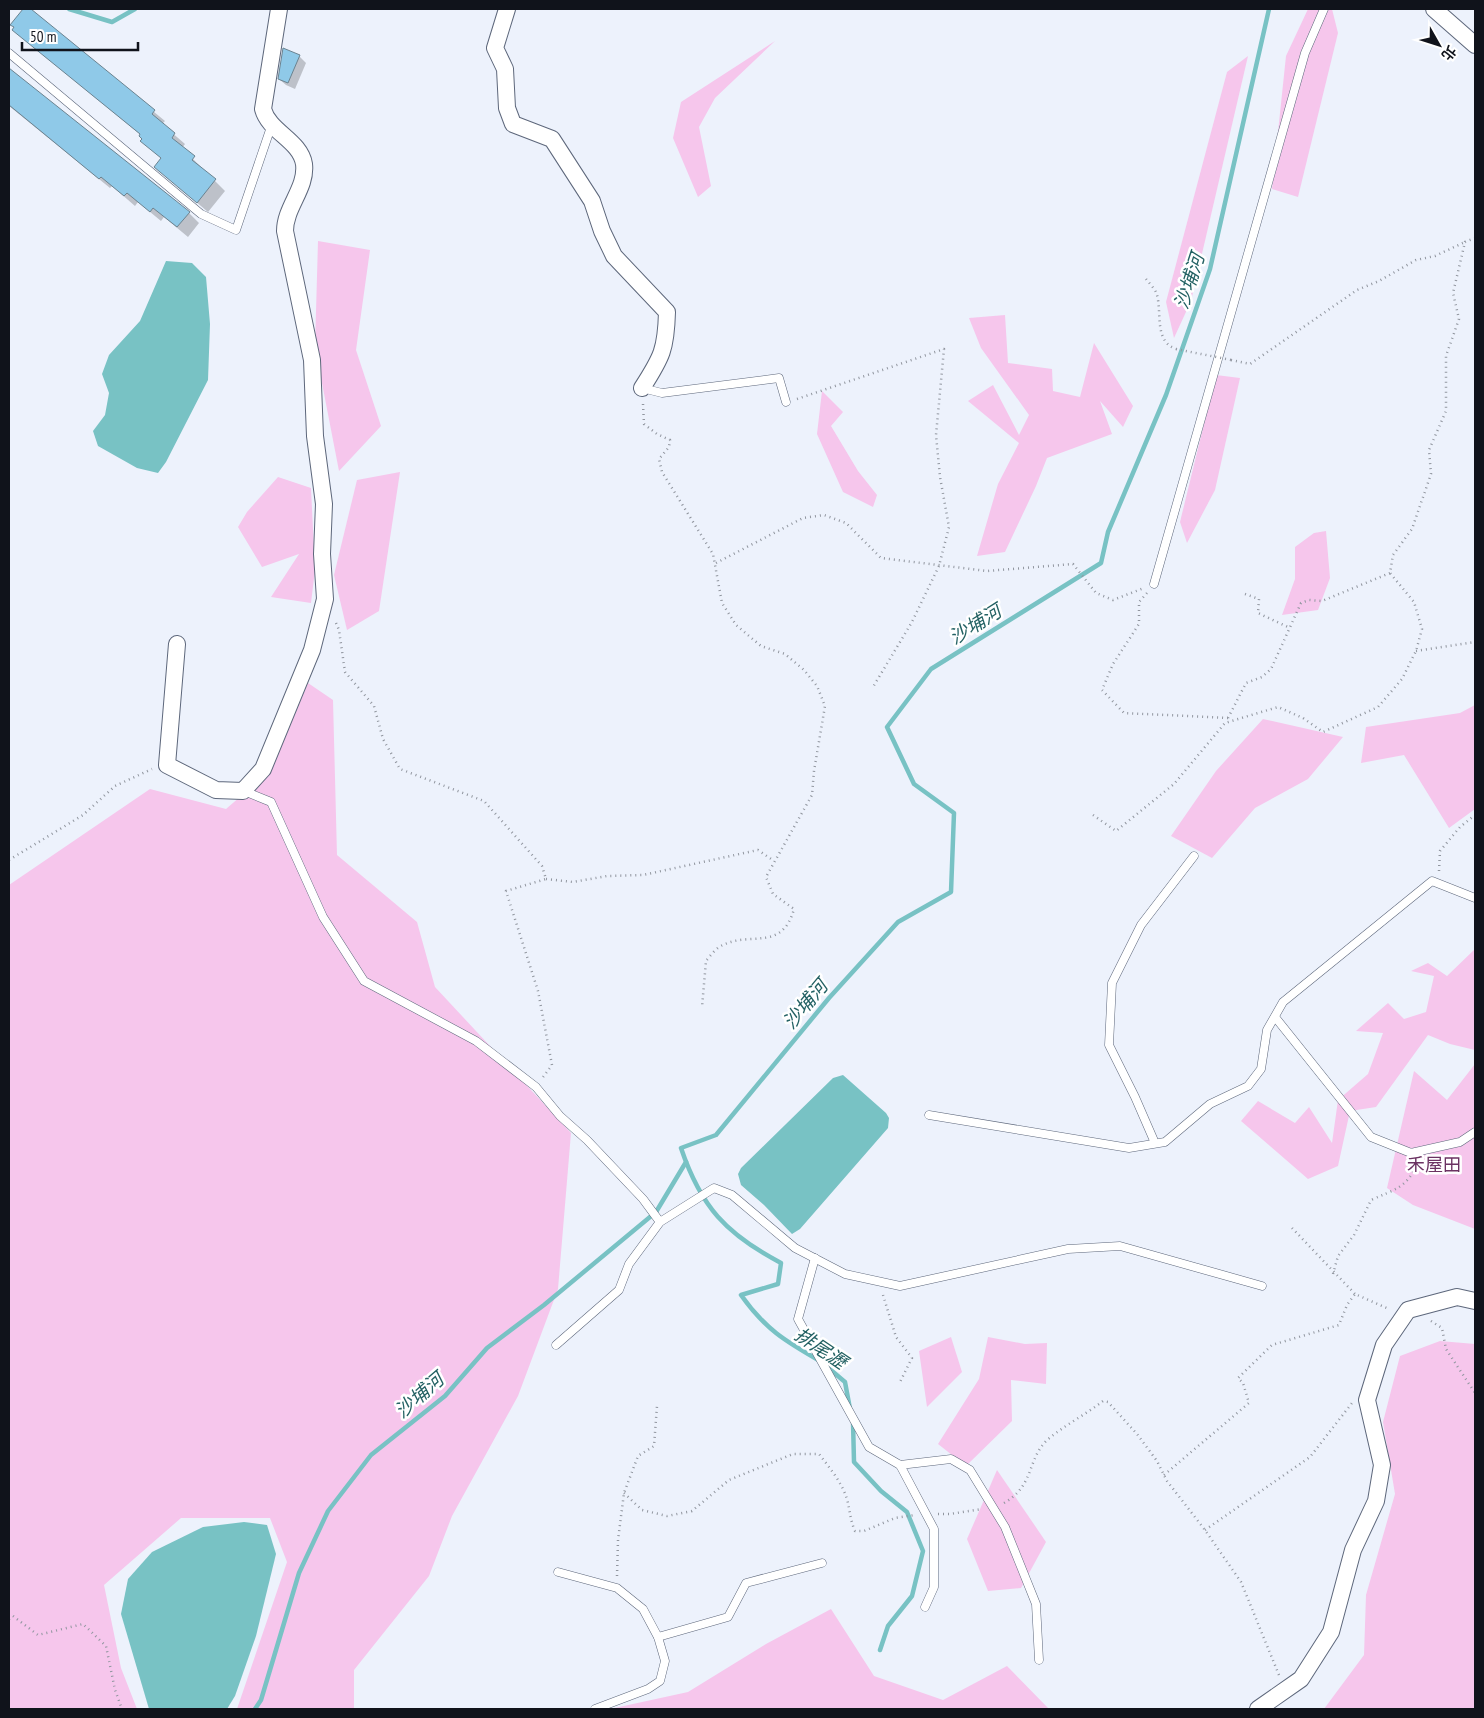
<svg xmlns="http://www.w3.org/2000/svg" width="1484" height="1718" font-family="'PT Sans Narrow','Noto Sans TC',sans-serif">
	<style>
		.green { fill: #f6c6ec }
		.water { fill: #78c2c4 }
		.shadow { fill: #0003 }
		.lines { fill: none; stroke-linecap: round; stroke-linejoin: round }
		.stream { stroke: #78c2c4; stroke-width: 4.5 }
		.building { fill: #8fc9e8; stroke: #6b8390 }
		.service-casing { stroke: #5d677b; stroke-width: 9 }
		.minor-casing { stroke: #5d677b; stroke-width: 18 }
		.path { stroke: #91969f; stroke-width: 2.5; stroke-dasharray: 1 4; stroke-linecap: butt }
		.service { stroke: #fff; stroke-width: 8 }
		.minor { stroke: #fff; stroke-width: 16 }
		.path-bridge { stroke: #91969f; stroke-width: 2.5; stroke-dasharray: 1 4; stroke-linecap: butt }
		.labels { text-anchor: middle; stroke-width: 5; stroke-linejoin: round; paint-order: stroke }
		.park-label { font-size: 18px; fill: #6b3262; stroke: #fff }
		.water-label { font-size: 19px; font-style: italic; fill: #236163; stroke: #fff }
	</style>
	<rect width="100%" height="100%" fill="#edf2fc"/>
	<g class="green">
		<polygon points="1308,9 1332,9 1338,33 1298,197 1272,189 1286,56"/>
		<polygon points="775,41 715,98 699,127 711,186 698,197 673,138 681,102"/>
		<polygon points="1248,56 1191,301 1174,338 1166,302 1227,72"/>
		<polygon points="318,241 370,250 356,350 381,426 339,471 315,347"/>
		<polygon points="1005,315 1008,363 1052,369 1053,391 1080,397 1094,343 1133,406 1123,427 1100,401 1112,434 1047,458 1036,486 1005,552 977,556 998,484 1019,443 968,401 993,385 1019,435 1029,415 981,348 969,318"/>
		<polygon points="1216,375 1240,378 1215,490 1187,543 1180,522"/>
		<polygon points="822,391 843,412 831,426 858,471 877,495 873,507 843,492 817,434"/>
		<polygon points="400,472 379,611 347,630 334,575 357,480"/>
		<polygon points="278,477 311,488 315,570 311,603 271,597 299,554 262,567 238,527 247,512"/>
		<polygon points="1326,531 1330,578 1318,610 1282,615 1295,579 1295,547 1314,533"/>
		<polygon points="308,683 333,700 337,855 417,922 435,987 571,1133 558,1289 518,1396 452,1516 429,1576 354,1670 354,1709 237,1709 287,1562 270,1518 181,1518 104,1585 121,1668 137,1709 9,1709 9,885 150,789 226,809 272,769"/>
		<polygon points="1475,705 1475,809 1449,828 1404,755 1361,763 1366,727 1460,713"/>
		<polygon points="1263,719 1343,737 1308,779 1255,808 1212,858 1171,836 1216,771"/>
		<polygon points="1475,949 1475,1050 1450,1044 1428,1035 1376,1107 1350,1111 1338,1166 1308,1179 1241,1121 1258,1101 1295,1123 1309,1107 1332,1143 1338,1100 1368,1074 1383,1033 1356,1031 1388,1003 1404,1019 1426,1012 1434,976 1411,971 1428,963 1447,976"/>
		<polygon points="1475,1064 1475,1229 1413,1205 1387,1188 1414,1071 1447,1100"/>
		<polygon points="951,1337 962,1372 927,1407 919,1351"/>
		<polygon points="988,1337 1025,1344 1047,1343 1046,1384 1011,1380 1012,1421 966,1466 938,1444 979,1379"/>
		<polygon points="1440,1341 1475,1344 1475,1709 1324,1709 1364,1655 1366,1595 1395,1494 1383,1422 1400,1356"/>
		<polygon points="997,1470 1046,1542 1021,1588 988,1591 967,1539"/>
		<polygon points="831,1609 874,1676 943,1700 1007,1666 1049,1709 610,1709 688,1692 766,1644"/>
	</g>
	<g class="water">
		<polygon points="166,261 192,263 206,277 210,324 208,380 166,462 158,473 137,468 98,446 93,431 105,415 109,393 102,374 109,355 140,321"/>
		<polygon points="843,1075 886,1113 889,1118 888,1128 800,1229 792,1234 764,1205 741,1185 738,1174 741,1168 833,1078"/>
		<polygon points="244,1522 267,1525 276,1554 256,1636 235,1696 227,1709 149,1709 121,1614 128,1579 152,1552 203,1527"/>
	</g>
	<g class="shadow">
		<polygon points="25,9 29,9 165,121 162,124 185,144 182,148 225,191 208,212 155,167 162,159 142,141 143,139 141,135 13,30 15,28 12,25"/>
		<polygon points="299,56 306,63 295,89 286,85 279,79"/>
		<polygon points="9,70 189,213 199,223 188,237 164,217 161,221 138,202 135,206 112,186 110,188 9,106"/>
	</g>
	<g class="lines">
		<g class="stream">
			<polyline points="69,9 112,22 135,9"/>
			<path d="M820 1361C785 1341 765 1329 741 1295L778 1284 781 1263C726 1234 701 1207 681 1148L716 1135 829 998 898 922 951 892 954 813 914 784 887 727 931 669 1101 563 1108 532 1166 395 1210 269 1269 9"/>
			<polyline points="826,1366 845,1382 850,1409"/>
			<polyline points="853,1421 854,1462 881,1491 907,1512 923,1551 912,1596 888,1626 880,1650"/>
			<polyline points="255,1709 261,1700 299,1573 328,1511 371,1455 445,1396 487,1348 544,1305 656,1212 686,1162"/>
		</g>
	</g>
	<g class="building">
		<polygon points="23,9 31,9 155,110 152,114 175,133 172,138 195,156 192,160 216,179 197,203 154,167 161,158 140,141 142,139 139,136 140,134 12,30 14,27 10,25"/>
		<polygon points="283,48 300,55 288,83 278,79"/>
		<polygon points="9,68 190,212 177,227 153,208 150,212 127,193 124,196 101,177 99,179 9,105"/>
	</g>
	<g class="lines">
		<defs>
			<g id="service">
				<polyline points="9,53 201,214 236,230 272,124"/>
				<polyline points="642,388 662,393 779,378 786,402"/>
				<polyline points="1154,584 1305,53 1324,9"/>
				<polyline points="244,791 271,802 323,917 364,981 476,1041 536,1087 560,1116 587,1140 643,1199 660,1222"/>
				<polyline points="1275,1017 1371,1137 1411,1153 1460,1142 1475,1132"/>
				<polyline points="929,1115 1129,1148 1165,1142 1210,1104 1248,1086 1261,1069 1267,1030 1283,1002 1432,881 1475,898"/>
				<polyline points="1155,1143 1135,1097 1109,1045 1112,983 1141,925 1194,856"/>
				<polyline points="815,1258 798,1319 869,1447 900,1465 951,1459 970,1470 1005,1527 1036,1604 1039,1660"/>
				<polyline points="556,1345 619,1290 629,1264 660,1222 714,1188 732,1195 795,1248 845,1274 900,1286 1068,1249 1120,1246 1262,1286"/>
				<polyline points="900,1465 934,1529 934,1587 925,1607"/>
				<polyline points="558,1572 617,1588 643,1609 658,1637 665,1661 660,1681 648,1689 595,1709"/>
				<polyline points="658,1637 728,1617 746,1583 822,1563"/>
			</g>
			<g id="minor">
				<path d="M507 9 495 48 505 69 507 108 513 124 552 139 592 201 602 231 614 256 667 312C666 349 662 357 642 388"/>
				<polyline points="1434,9 1475,45"/>
				<path d="M177 644 167 765 216 790 243 791 263 769 312 650 325 599 322 554 324 504 315 436 312 360 285 231C285 207 307 188 304 164 300 140 269 132 263 109L279 9"/>
				<polyline points="1258,1709 1301,1679 1331,1632 1353,1550 1376,1501 1382,1465 1367,1400 1384,1345 1408,1310 1457,1297 1475,1301"/>
			</g>
		</defs>
		<use href="#service" class="service-casing"/>
		<use href="#minor" class="minor-casing"/>
		<g class="path">
			<path d="M1146 279C1150 284 1156 290 1157 295 1162 314 1154 341 1176 349"/>
			<polyline points="1231,360 1250,364 1357,290 1379,281 1416,260 1435,256 1465,242"/>
			<polyline points="797,399 944,349 936,435 940,477 949,527 939,566 912,622 873,687"/>
			<path d="M643 404 644 424 657 434 670 440 669 447 659 459 662 472 713 554 722 603 736 625 761 646 785 654 804 670 817 686 825 706 814 771 812 795 766 877 773 894 794 909C782 952 751 931 723 945 717 947 710 956 706 961L702 1007"/>
			<polyline points="716,563 803,518 824,515 846,523 881,558 987,571 1073,564 1096,593 1113,600 1144,588"/>
			<polyline points="1147,593 1139,602 1139,624 1113,664 1102,690 1124,713 1228,718"/>
			<polyline points="1245,594 1259,599 1258,613 1290,628"/>
			<polyline points="336,623 339,630 345,672 374,706 383,739 400,769 484,801 542,866 546,879 506,891 538,991 552,1065 543,1077"/>
			<polyline points="1416,651 1475,642"/>
			<polyline points="1228,718 1246,683 1262,677 1271,669 1301,603 1309,600 1322,601 1390,573"/>
			<polyline points="1093,815 1116,831 1174,784 1225,723 1278,707 1303,718 1323,732 1378,707 1402,679 1416,651 1422,629 1414,602 1390,573 1393,555 1412,529 1431,474 1429,450 1446,411 1446,356 1459,319 1453,293 1465,242 1475,238"/>
			<polyline points="9,860 83,815 115,786 152,769"/>
			<polyline points="1439,871 1440,851 1460,827 1475,815"/>
			<polyline points="546,879 573,882 607,876 643,875 758,850 774,861"/>
			<polyline points="1292,1228 1355,1294"/>
			<path d="M1333 1274 1338 1256 1354 1235 1371 1200C1393 1190 1408 1188 1417 1163"/>
			<polyline points="883,1295 896,1337 912,1358 899,1384"/>
			<polyline points="1431,1321 1442,1328 1446,1349 1475,1393"/>
			<polyline points="1164,1475 1249,1403 1243,1383 1238,1378 1272,1345 1339,1325 1347,1305 1355,1294 1389,1309"/>
			<path d="M624 1493 642 1510 667 1516 692 1511 729 1480 793 1454H819C830 1468 842 1483 847 1499 850 1510 850 1520 855 1531H864L895 1518 915 1515"/>
			<path d="M1004 1503C1034 1486 1027 1461 1046 1441 1063 1426 1085 1415 1103 1401L1108 1402 1137 1434 1157 1461 1167 1481 1205 1530 1241 1582 1279 1675"/>
			<polyline points="938,1514 950,1514 982,1509"/>
			<polyline points="1205,1530 1310,1457 1352,1403"/>
			<polyline points="617,1576 618,1540 624,1493 638,1456 654,1446 657,1406"/>
			<polyline points="9,1619 13,1616 38,1635 83,1624 106,1646 115,1690 122,1709"/>
		</g>
		<use href="#service" class="service"/>
		<use href="#minor" class="minor"/>
		<polyline class="path-bridge" points="1176,349 1231,360"/>
	</g>
	<g class="labels">
		<g class="park-label">
			<text x="1434" y="1171">禾屋田</text>
		</g>
		<g class="water-label">
			<text transform="translate(1189 281) rotate(-72)" y="7">沙埔河</text>
			<text transform="translate(975 624) rotate(-32)" y="7">沙埔河</text>
			<text transform="translate(805 1004) rotate(-50)" y="7">沙埔河</text>
			<text transform="translate(821 1348) rotate(34)" y="7">排尾瀝</text>
			<text transform="translate(419 1395) rotate(-41)" y="7">沙埔河</text>
		</g>
	</g>
	<rect width="1484" height="1718" fill="none" stroke="#10131b" stroke-width="20"/>
	<g transform="translate(1439 45) rotate(129)" stroke="#ffffff" stroke-width="4" paint-order="stroke">
	<path d="M0-4L9 19L0 12L-9 19Z" fill="#10131b"/>
	<text y="-8" font-size="14" font-weight="bold" text-anchor="middle" fill="#10131b">北</text>
	</g>
	<path d="M22 42v8h116v-8" fill="none" stroke="#10131b" stroke-width="2.5"/>
	<text x="30" y="42" font-size="15" fill="#10131b" stroke="#ffffff" stroke-width="4" paint-order="stroke">50 m</text>
</svg>
